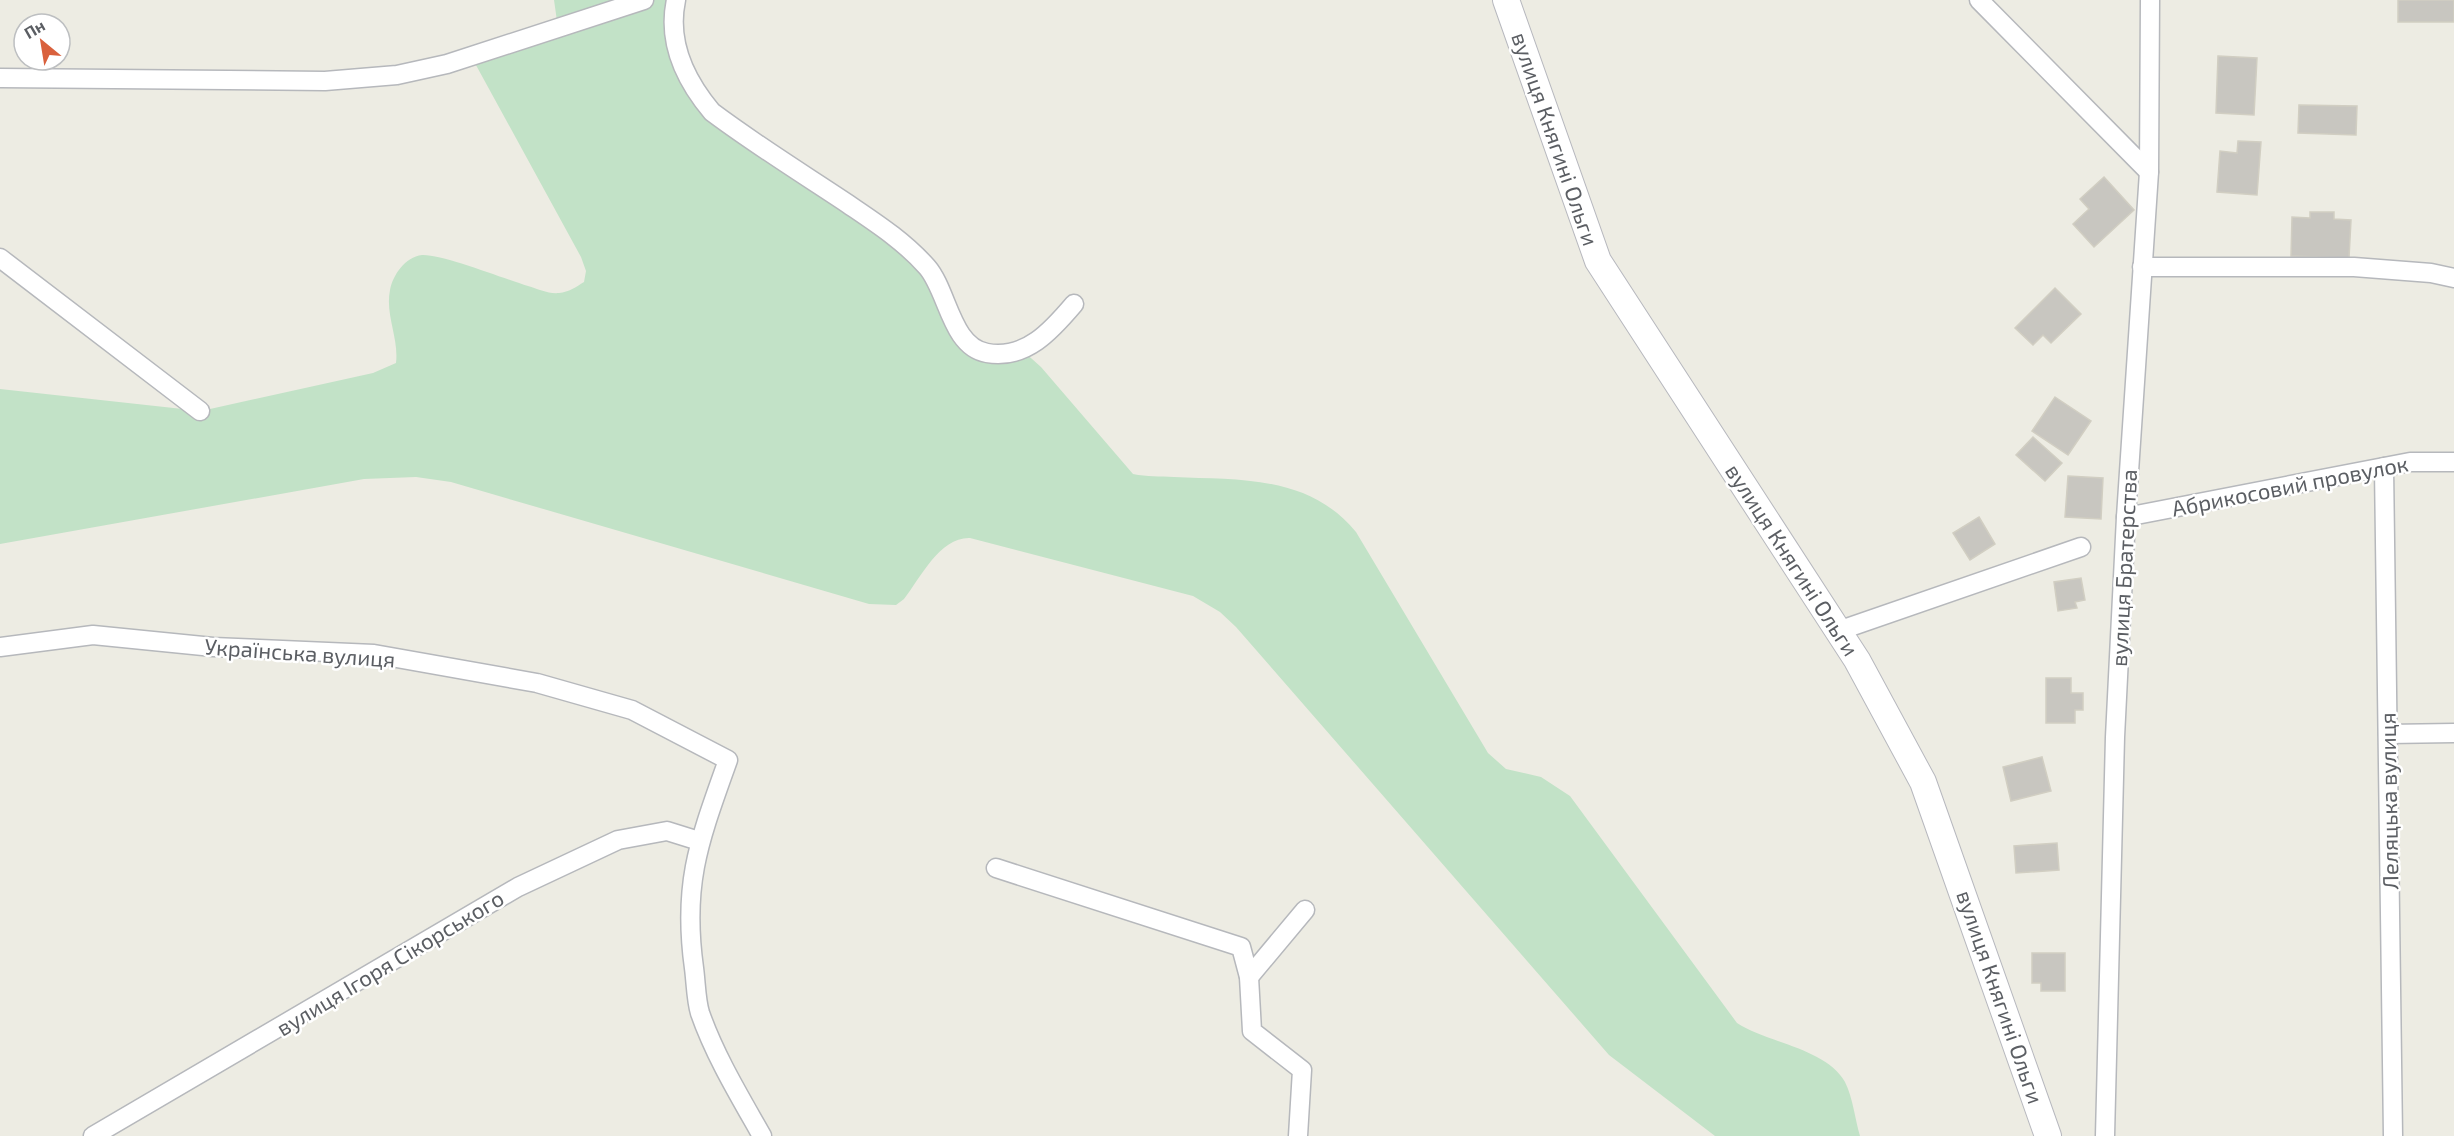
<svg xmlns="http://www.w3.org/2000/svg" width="2454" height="1136" font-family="'Exo 2',sans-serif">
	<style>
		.green { fill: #c2e2c7 }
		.building { fill: #c8c6c0; stroke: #d1cec2; stroke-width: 1.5 }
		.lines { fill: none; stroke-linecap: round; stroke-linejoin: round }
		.street-casing { stroke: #b6b8bc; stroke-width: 21 }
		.secondary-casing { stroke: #b7b8be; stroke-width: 28 }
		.street { stroke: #fff; stroke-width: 18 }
		.secondary { stroke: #fff; stroke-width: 26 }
		.labels { text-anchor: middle; stroke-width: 5; stroke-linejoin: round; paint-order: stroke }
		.street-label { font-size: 22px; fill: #5b5e63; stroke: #fff }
	</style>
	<rect width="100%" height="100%" fill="#edece3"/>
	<path class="green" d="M554 0H676L695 92 898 238 973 348 1022 350 1041 367 1133 474C1147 477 1160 476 1174 477 1241 480 1309 475 1356 532L1488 753 1506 769 1541 777 1570 796 1737 1023C1767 1043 1826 1048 1845 1082 1853 1098 1855 1119 1860 1136H1715L1609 1055 1236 627 1220 612 1193 596 970 538C940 537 921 577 904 599L896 605 869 604 451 482 416 477 364 479 0 544V389L201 411 373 373 396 363C399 338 385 315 390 290 393 275 405 257 422 255 442 254 505 279 528 286 538 289 548 294 559 293 569 292 576 287 584 282L586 271 581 257 471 56 558 28Z"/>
	<g class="building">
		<rect x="2398" y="0" width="56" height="22"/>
		<polygon points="2218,56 2257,58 2254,115 2216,113"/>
		<polygon points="2299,105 2357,106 2356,135 2298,133"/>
		<polygon points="2238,141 2261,142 2257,195 2217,192 2220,151 2237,153"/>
		<polygon points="2104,177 2134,210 2094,247 2073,224 2089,209 2080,199"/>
		<polygon points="2310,212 2334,212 2334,219 2351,220 2349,258 2291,256 2292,217 2310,218"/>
		<polygon points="2055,288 2081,314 2051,343 2043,335 2033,345 2015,328"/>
		<polygon points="2055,397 2091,421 2068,455 2032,431"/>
		<polygon points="2033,437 2062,463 2045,481 2016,455"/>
		<polygon points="2068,476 2103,478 2101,519 2065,517"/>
		<polygon points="1979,517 1995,544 1970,560 1953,533"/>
		<polygon points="2081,578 2085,600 2075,602 2077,608 2058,611 2054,582"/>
		<polygon points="2046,678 2071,678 2071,693 2083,693 2083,710 2075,710 2075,723 2046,723"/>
		<polygon points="2042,757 2051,791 2011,801 2003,767"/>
		<polygon points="2057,843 2059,870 2016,873 2014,846"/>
		<polygon points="2032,953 2065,953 2065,991 2041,991 2041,983 2032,983"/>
	</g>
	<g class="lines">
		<defs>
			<g id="street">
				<path d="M676 0C667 42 686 81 712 112 756 145 803 174 848 204 876 223 904 241 927 267 948 291 951 347 987 353 1026 360 1052 330 1074 304"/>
				<polyline points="1979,0 2149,172"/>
				<polyline points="0,78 325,81 397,75 447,64 644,0"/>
				<polyline points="0,258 200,411"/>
				<polyline points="2142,267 2354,267 2431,273 2454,278"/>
				<polyline points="2384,467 2393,1136"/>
				<polyline points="2126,517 2410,462 2454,462"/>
				<polyline points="1838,631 2081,547"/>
				<path d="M0 647 93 635 213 647 374 654 537 683 632 710 728 760C700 839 682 882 694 968 696 983 696 1000 700 1013 715 1056 740 1097 762 1136"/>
				<polyline points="2388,734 2454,733"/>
				<polyline points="996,868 1241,947 1249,977 1252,1031 1302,1070 1298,1136"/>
				<polyline points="1249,977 1305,910"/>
				<polyline points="93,1136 518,887 618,840 667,831 699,841"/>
				<polyline points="2105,1136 2115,737 2126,517 2149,172 2150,0"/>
			</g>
			<polyline id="secondary" points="1506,0 1598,261 1857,660 1923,782 2048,1136"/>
		</defs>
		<use href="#street" class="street-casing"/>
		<use href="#secondary" class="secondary-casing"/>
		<use href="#street" class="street"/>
		<use href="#secondary" class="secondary"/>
	</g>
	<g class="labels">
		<g class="street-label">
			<text transform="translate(1555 139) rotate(71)" y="8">вулиця Княгині Ольги</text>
			<text transform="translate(2290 486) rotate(-11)" y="8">Абрикосовий провулок</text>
			<text transform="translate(1792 560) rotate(57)" y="8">вулиця Княгині Ольги</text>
			<text transform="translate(2124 568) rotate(-87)" y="8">вулиця Братерства</text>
			<text transform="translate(300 653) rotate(4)" y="8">Українська вулиця</text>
			<text transform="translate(2389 801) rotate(-91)" y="8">Леляцька вулиця</text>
			<text transform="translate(390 963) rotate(-31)" y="8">вулиця Ігоря Сікорського</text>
			<text transform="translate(2000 997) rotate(71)" y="8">вулиця Княгині Ольги</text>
		</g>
	</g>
	<g transform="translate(42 42) rotate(330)"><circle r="28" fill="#ffffff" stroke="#bdbfc1" stroke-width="1.5"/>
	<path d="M0-4.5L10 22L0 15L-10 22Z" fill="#d9613d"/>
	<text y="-9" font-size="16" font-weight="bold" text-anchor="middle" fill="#5b5e63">Пн</text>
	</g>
</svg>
